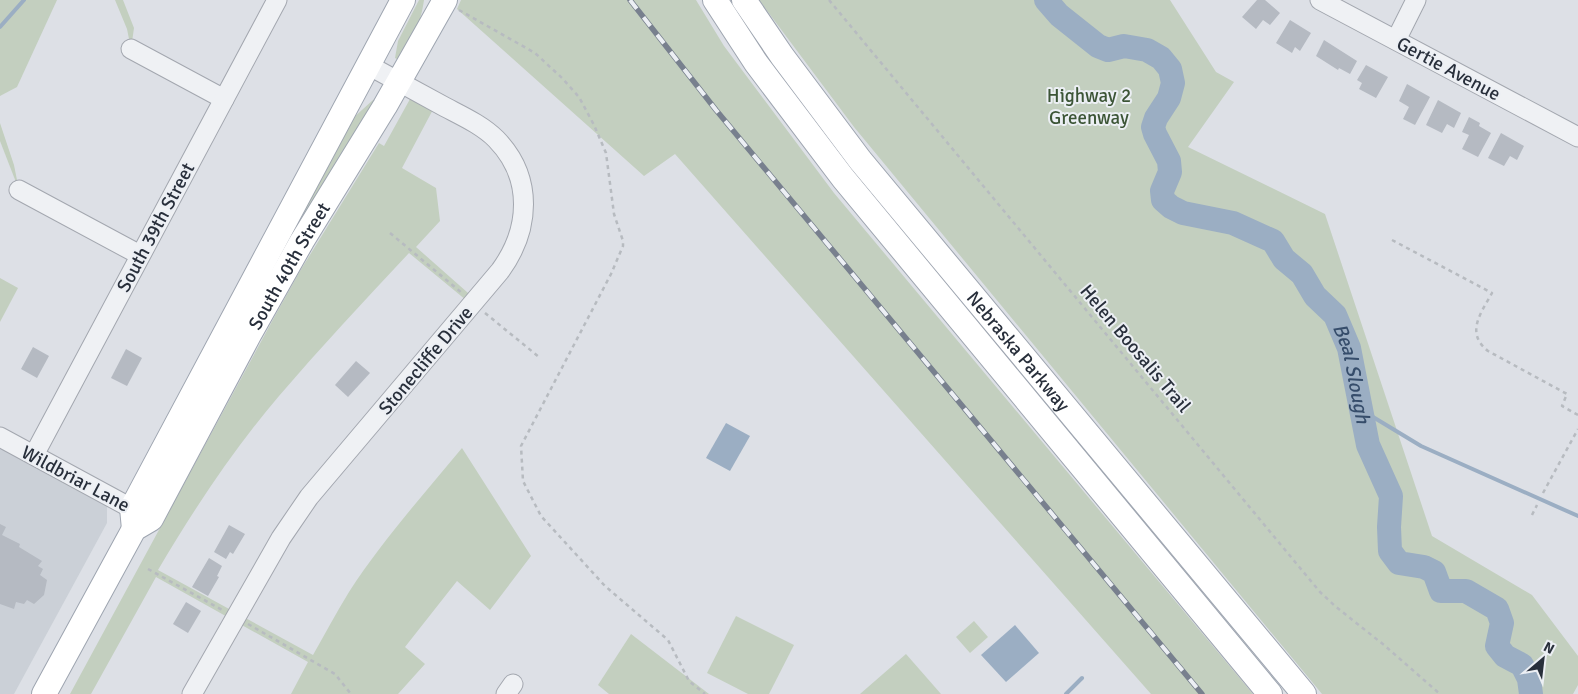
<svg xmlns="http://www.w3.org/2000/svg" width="1578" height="694" font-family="Signika,sans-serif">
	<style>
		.built { fill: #cbd0d7 }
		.green { fill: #c3cfbf }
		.water { fill: #9baec3 }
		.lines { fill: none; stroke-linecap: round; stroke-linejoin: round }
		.stream { stroke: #9baec3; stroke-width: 4 }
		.river { stroke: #9baec3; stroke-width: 24 }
		.building { fill: #b5bac2 }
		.minor-casing { stroke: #a3a7af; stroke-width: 21 }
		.major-casing { stroke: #9ea5b0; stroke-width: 26 }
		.path { stroke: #b7bbc0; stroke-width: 2.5; stroke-dasharray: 4 4; stroke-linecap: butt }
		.minor { stroke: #eff1f4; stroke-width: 19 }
		.major { stroke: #fff; stroke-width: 24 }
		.rail-casing { stroke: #78808e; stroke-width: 5.5 }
		.rail { stroke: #eceff4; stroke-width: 4; stroke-dasharray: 11; stroke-linecap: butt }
		.labels { text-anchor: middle; stroke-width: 4; stroke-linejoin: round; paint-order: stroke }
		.street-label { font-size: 19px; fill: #282f3b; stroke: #eceff4 }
		.park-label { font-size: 19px; fill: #3c5536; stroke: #eceff4 }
		.water-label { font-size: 20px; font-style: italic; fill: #364d6b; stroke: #eceff4 }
	</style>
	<rect width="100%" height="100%" fill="#dde0e6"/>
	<polygon class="built" points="0,437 107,494 107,523 14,694 0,694"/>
	<g class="green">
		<polygon points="0,0 57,0 17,87 0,96"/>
		<polygon points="115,0 123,0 134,28 131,49 127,29"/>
		<path d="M419 0H424C421 21 413 45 397 59L395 58 398 41Z"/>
		<polygon points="461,0 696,0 724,46 834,193 1253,694 1151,694 675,154 644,176 457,9"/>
		<polygon points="759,0 1170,0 1216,72 1234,82 1188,147 1325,214 1432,536 1532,595 1578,656 1578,685 1573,694 1322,694 854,127"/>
		<path d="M415 90 437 102 402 168 436 188 440 221 416 247 476 300 472 305 409 253C365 300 321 347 279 396 233 450 194 509 158 570L313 655C325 634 336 613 349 592 382 541 423 495 462 448L531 556 490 610 457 581 405 647 425 664 398 694H291L308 662 156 577 91 694H70L276 314 300 271 379 143 384 146Z"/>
		<polygon points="383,91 260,296 327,160 352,119"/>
		<polygon points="0,123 14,165 19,190 0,141"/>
		<polygon points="0,278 18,288 0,322"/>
		<polygon points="736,616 794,645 769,694 748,694 707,673"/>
		<polygon points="974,621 988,637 970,653 956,637"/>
		<polygon points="631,634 709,694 609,694 598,685"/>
		<polygon points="906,654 941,694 860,694"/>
	</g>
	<g class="water">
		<polygon points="726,423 750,436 730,471 706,458"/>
		<polygon points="1015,625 1039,653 1006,682 981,655"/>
	</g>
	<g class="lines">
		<g class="stream">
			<polyline points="0,27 24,0"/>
			<polyline points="1361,407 1373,417 1421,446 1578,516"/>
			<polyline points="1066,694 1082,678"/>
		</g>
		<path class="river" id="s1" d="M1046 0 1059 15 1098 46 1108 50 1124 46 1147 50 1161 58 1170 69 1173 83 1169 98 1156 118 1153 127 1155 134 1169 161 1170 172 1162 191 1163 200 1171 207 1183 213 1233 223 1273 241 1284 259 1302 274 1315 296 1335 315 1349 348 1368 445 1391 496 1389 527 1390 551 1399 563 1424 567 1434 572 1441 591H1466L1497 609 1502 623 1497 646 1505 656 1522 665 1529 679 1531 694"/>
	</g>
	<g class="building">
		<polygon points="1257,0 1265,0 1280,13 1270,25 1263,20 1256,29 1242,17"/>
		<polygon points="1290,20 1311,33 1300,51 1295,47 1292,53 1276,43"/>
		<polygon points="1324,40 1357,61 1350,74 1339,68 1338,70 1316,56"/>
		<polygon points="1366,65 1388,77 1376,98 1359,89 1362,83 1357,80"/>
		<polygon points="1407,84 1430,97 1415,125 1403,119 1409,107 1399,101"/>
		<polygon points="1438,100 1461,113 1454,128 1447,124 1442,133 1426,125"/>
		<polygon points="1469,117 1480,123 1479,126 1491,133 1478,157 1462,149 1469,135 1462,132"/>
		<polygon points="1501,133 1524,146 1517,160 1510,156 1504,166 1488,158"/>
		<polygon points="33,347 49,356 37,378 21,369"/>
		<polygon points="126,349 142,358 127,386 111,378"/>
		<polygon points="356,361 370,373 348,397 335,385"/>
		<polygon points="0,524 6,527 2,535 20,544 19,547 42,561 38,566 43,569 40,575 47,580 44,595 34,604 27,600 24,604 16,602 14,609 0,604"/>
		<polygon points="229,525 245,534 233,554 230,552 226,559 214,552"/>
		<polygon points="209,558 222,566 217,576 219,577 208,596 192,587"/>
		<polygon points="186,602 201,611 188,633 173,624"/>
	</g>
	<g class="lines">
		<defs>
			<g id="minor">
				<polyline points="1320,0 1578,137"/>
				<polyline points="1396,40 1416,0"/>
				<polyline points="131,49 224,99"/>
				<polyline points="19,190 140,255"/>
				<polyline points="0,437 144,515"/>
				<polyline points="34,455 277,0"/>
				<path d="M192 694 281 538 309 497 500 271C530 230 534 178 496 139 482 125 462 116 445 107 419 93 394 79 368 65"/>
				<polyline points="506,694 513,684"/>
			</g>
			<g id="major">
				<polyline points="715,0 756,63 843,178 1270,694"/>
				<path id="s2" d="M744 0 782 56 860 160 1304 694"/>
				<polyline points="134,529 132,508 403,0"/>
				<path id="s3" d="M44 694 134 529 151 519 250 333 302 241 385 106 445 0"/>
			</g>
		</defs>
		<use href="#minor" class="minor-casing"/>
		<use href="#major" class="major-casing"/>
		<g class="path">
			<polyline points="829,0 1320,592 1335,606 1384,645 1440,694"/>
			<polyline points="459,10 535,53 562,78 579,97 594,125 606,153 614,214 623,241 623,246 611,274 521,446 523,481 541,516 605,586 668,640 689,681 705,694"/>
			<polyline points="390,233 462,293"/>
			<path d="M1392 240 1492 293C1481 313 1465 333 1488 351L1567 394 1562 406 1578 415"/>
			<polyline points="485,313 539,357"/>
			<polyline points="1543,493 1578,429"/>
			<polyline points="1532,515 1537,505"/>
			<polyline points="148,569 224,611"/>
			<polyline points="248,624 335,674 351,694"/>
		</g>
		<use href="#minor" class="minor"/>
		<use href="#major" class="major"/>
		<defs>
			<polyline id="rail" points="630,0 716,110 1202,694"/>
		</defs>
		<use href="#rail" class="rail-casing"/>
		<use href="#rail" class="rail"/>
	</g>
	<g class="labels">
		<g class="street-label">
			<text transform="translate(1449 68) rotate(28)" y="7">Gertie Avenue</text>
			<text transform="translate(155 227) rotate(-62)" y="7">South 39th Street</text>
			<text dy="7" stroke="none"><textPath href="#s3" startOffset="496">South 40th Street</textPath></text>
			<text transform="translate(1136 348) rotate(50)" y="7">Helen Boosalis Trail</text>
			<text dy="7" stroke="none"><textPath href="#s2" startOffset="446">Nebraska Parkway</textPath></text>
			<text transform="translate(425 360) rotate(-50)" y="7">Stonecliffe Drive</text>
			<text transform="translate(76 478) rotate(28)" y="7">Wildbriar Lane</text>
		</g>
		<g class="park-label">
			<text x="1089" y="102">Highway 2<tspan x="1089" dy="22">Greenway</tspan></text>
		</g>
		<g class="water-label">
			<text dy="7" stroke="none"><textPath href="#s1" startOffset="570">Beal Slough</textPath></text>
		</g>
	</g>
	<g transform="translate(1543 659) rotate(28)" stroke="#eceff4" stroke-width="4" paint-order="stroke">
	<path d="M0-4L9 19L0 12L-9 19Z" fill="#282f3b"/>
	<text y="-8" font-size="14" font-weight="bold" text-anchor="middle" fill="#282f3b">N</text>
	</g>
</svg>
